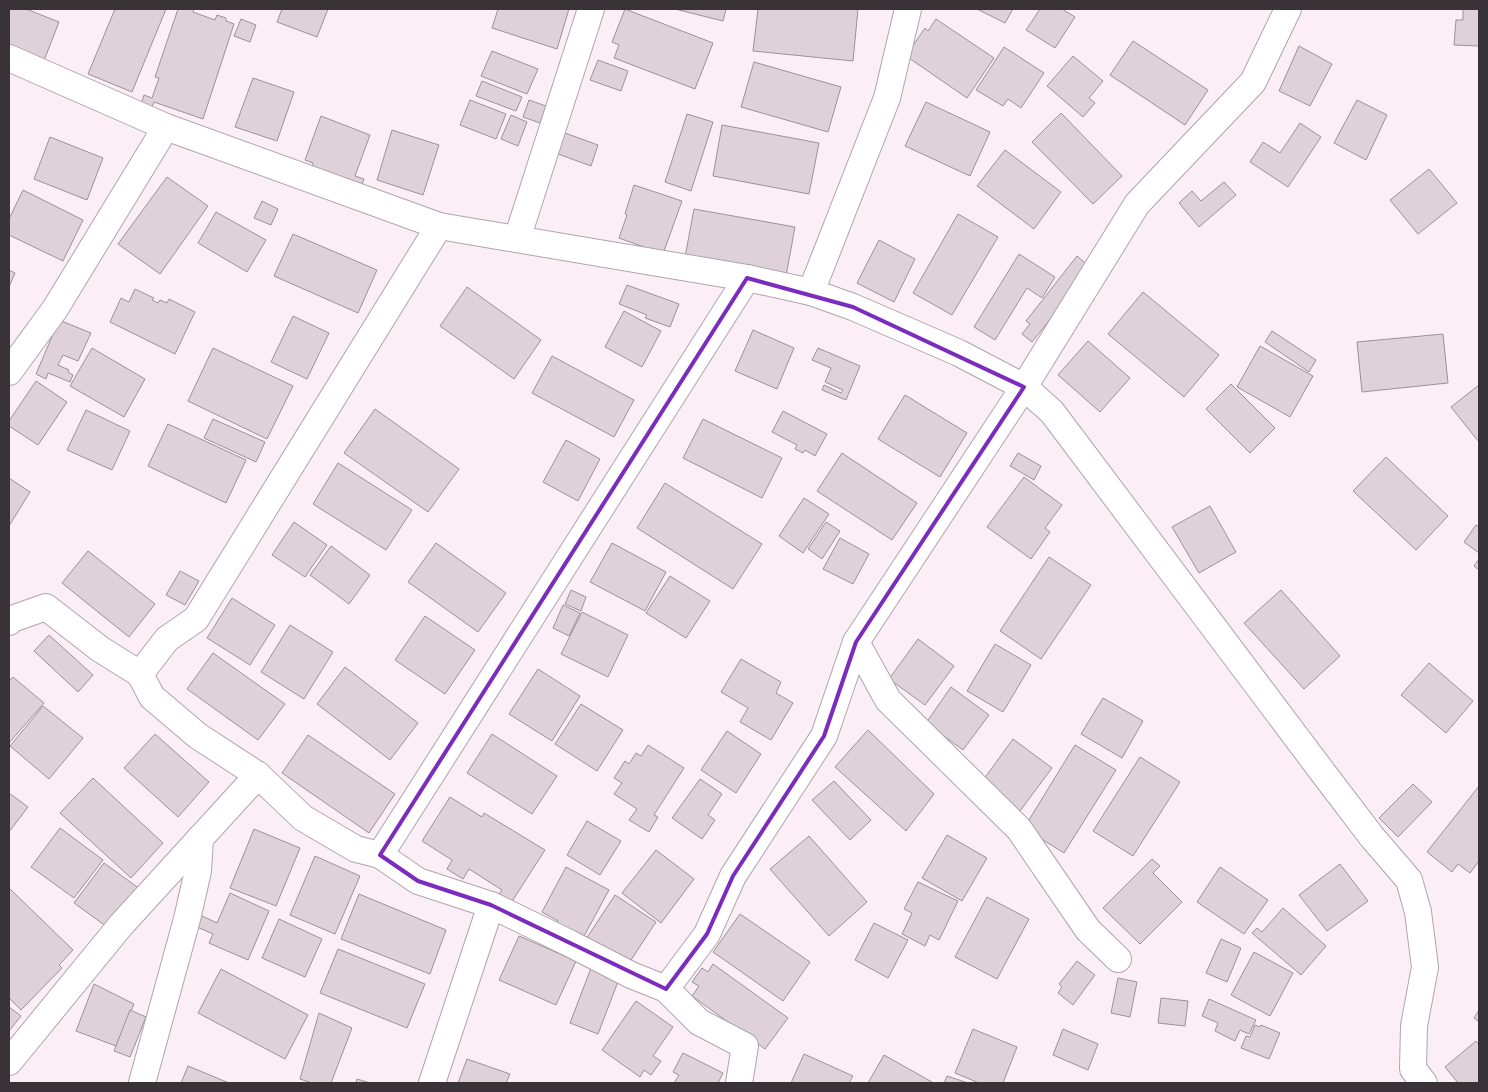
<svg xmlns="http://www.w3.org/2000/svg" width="1488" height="1092" font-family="Cabin,sans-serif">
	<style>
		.building { fill: #ded1d9; stroke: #9d9199 }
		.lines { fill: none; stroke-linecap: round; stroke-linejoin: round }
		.minor-casing { stroke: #b0a4ac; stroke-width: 28 }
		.minor { stroke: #fff; stroke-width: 26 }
		.marked { fill: none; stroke: #7b2cbf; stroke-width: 4; stroke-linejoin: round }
	</style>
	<rect width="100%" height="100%" fill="#fceef7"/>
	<g class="building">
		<polygon points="9,9 26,9 59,22 43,63 9,50"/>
		<polygon points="115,9 166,9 132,92 88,74"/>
		<polygon points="178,9 194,9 193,12 215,20 217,15 226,18 226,21 234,24 203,119 154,102 149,115 138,112 144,95 152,98 159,78 155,77"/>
		<polygon points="282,9 328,9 317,37 277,22"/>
		<polygon points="498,9 569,9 557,49 492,28"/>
		<polygon points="625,9 713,43 695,89 614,58 619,45 612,42"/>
		<polygon points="675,9 726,9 723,21"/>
		<polygon points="758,9 858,9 853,61 753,51"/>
		<polygon points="977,9 1013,9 1005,23"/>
		<polygon points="1040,9 1062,9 1075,17 1055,48 1026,30"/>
		<polygon points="1463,9 1479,9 1479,46 1454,45 1456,20 1463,20"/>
		<polygon points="241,19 256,25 250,42 234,36"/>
		<polygon points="936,19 994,58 967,98 906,56 925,28 928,31"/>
		<polygon points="1133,41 1208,90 1185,125 1110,75"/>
		<polygon points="1299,46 1332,64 1310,106 1279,91"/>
		<polygon points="1004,47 1044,73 1021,108 1008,99 1003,106 976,90"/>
		<polygon points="492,51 538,69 527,94 481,76"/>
		<polygon points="1073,56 1103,81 1089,98 1095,103 1083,117 1047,86"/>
		<polygon points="598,60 628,71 621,91 590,80"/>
		<polygon points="754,62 841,87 828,132 741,107"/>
		<polygon points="253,78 294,92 277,141 235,127"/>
		<polygon points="482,81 522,97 516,111 476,96"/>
		<polygon points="470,100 506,114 496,139 460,125"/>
		<polygon points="529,100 546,106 540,123 523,117"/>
		<polygon points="1357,100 1387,115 1366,160 1334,143"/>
		<polygon points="926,102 990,132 970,176 905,146"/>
		<polygon points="1061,113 1122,176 1093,204 1032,142"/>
		<polygon points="687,114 713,122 691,191 665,182"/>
		<polygon points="511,115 527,122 518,146 501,139"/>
		<polygon points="321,116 370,135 355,176 364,179 359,192 312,167 313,163 305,160"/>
		<polygon points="1300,123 1321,137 1288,187 1250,162 1263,142 1280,153"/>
		<polygon points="722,125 819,143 809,194 713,176"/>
		<polygon points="392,130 439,145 423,195 377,180"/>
		<polygon points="565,133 598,145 591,166 558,154"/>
		<polygon points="50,137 103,158 87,200 34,179"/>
		<polygon points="1005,150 1061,192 1034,229 977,186"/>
		<polygon points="1429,169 1457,203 1418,234 1390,200"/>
		<polygon points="167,177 208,206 160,274 118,244"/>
		<polygon points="1224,182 1236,195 1199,227 1179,203 1192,191 1201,201"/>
		<polygon points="634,185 682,201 663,254 619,238 627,215 625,214"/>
		<polygon points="23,190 83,220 63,261 9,235 9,219"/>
		<polygon points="262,201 278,209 271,225 254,218"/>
		<polygon points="694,209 795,227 786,276 685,257"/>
		<polygon points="216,212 266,240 247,272 198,243"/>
		<polygon points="958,214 998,237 952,315 913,293"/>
		<polygon points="293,234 377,270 358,313 274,276"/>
		<polygon points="879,240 915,259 894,302 857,283"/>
		<polygon points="1019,254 1055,277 1042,298 1027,288 995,340 974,327"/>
		<polygon points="1077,256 1091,268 1032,342 1022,334 1030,324 1026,321"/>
		<polygon points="9,270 15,273 9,287"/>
		<polygon points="627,285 679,304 670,327 645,318 647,315 619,304"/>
		<polygon points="467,287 541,340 514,379 440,326"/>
		<polygon points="135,289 154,298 152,300 158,303 160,300 167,303 169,299 195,312 175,354 110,322 121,298 129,302"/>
		<polygon points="1143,292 1219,355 1184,397 1108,334"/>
		<polygon points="624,311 661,331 642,367 605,347"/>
		<polygon points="293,316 329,333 307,379 271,362"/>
		<polygon points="59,320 91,333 78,361 63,355 58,365 69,370 68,372 73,375 70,382 48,373 46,379 36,374"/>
		<polygon points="753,330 794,348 777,389 735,371"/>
		<polygon points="1272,331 1316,360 1309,372 1265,342"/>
		<polygon points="1443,334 1448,383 1362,392 1357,342"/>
		<polygon points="1088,341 1130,378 1100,412 1058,375"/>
		<polygon points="1260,346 1313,376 1290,417 1237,387"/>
		<polygon points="92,348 145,379 124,417 70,386"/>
		<polygon points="213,348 293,386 267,439 188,401"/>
		<polygon points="818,348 860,366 846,400 822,390 824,385 841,393 843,390 825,382 831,368 812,360"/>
		<polygon points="552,356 634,400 614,437 532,393"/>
		<polygon points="36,381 67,402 38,445 9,426 9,421"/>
		<polygon points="1231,384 1275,428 1250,453 1206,409"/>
		<polygon points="1479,385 1479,442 1451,407"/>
		<polygon points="905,395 967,433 940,477 878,439"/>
		<polygon points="375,409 459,469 428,512 344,453"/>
		<polygon points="86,410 130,431 112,470 67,450"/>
		<polygon points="783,411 827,434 815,456 805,450 803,453 795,449 797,445 772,432"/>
		<polygon points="213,419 265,442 256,462 204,438"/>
		<polygon points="703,419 782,458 762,498 683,458"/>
		<polygon points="168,424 246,460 226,503 148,466"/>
		<polygon points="566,440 600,459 578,501 543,482"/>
		<polygon points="842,453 917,503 892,540 817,491"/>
		<polygon points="1018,453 1041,466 1034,480 1010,466"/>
		<polygon points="1386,457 1448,516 1416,550 1353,491"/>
		<polygon points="338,463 412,510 386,550 313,504"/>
		<polygon points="1024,477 1062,505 1045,528 1050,532 1031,559 987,527"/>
		<polygon points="9,478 30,492 9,526"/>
		<polygon points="665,483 762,544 733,589 637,528"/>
		<polygon points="804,498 829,514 803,553 779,536"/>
		<polygon points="1210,506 1236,552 1199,573 1172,527"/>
		<polygon points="294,522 327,545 305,577 272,555"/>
		<polygon points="826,522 840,531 822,559 808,549"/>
		<polygon points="1476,525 1479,527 1479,553 1464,542"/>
		<polygon points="840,538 869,554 853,584 823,569"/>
		<polygon points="436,543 506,593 478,632 408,582"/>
		<polygon points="612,543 666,572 645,611 590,582"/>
		<polygon points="331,546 370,575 349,604 310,575"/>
		<polygon points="88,551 155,604 129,637 62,583"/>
		<polygon points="1049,557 1091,585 1041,659 1000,631"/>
		<polygon points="1479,559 1479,570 1474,566"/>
		<polygon points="180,571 199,581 185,605 166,595"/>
		<polygon points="670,576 710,601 686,638 646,613"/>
		<polygon points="571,590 586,597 581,611 565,604"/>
		<polygon points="1281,590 1340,656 1304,689 1244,623"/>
		<polygon points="232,598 275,625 250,665 207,638"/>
		<polygon points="563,605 580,613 569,636 553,628"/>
		<polygon points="582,612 628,635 608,677 561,654"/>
		<polygon points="425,616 475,650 445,694 395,660"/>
		<polygon points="290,625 333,652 304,699 261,672"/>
		<polygon points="49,635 93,675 78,692 34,651"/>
		<polygon points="918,639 954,666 925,705 889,679"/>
		<polygon points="995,644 1031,665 1003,712 967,691"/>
		<polygon points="213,653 285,704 258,740 187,689"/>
		<polygon points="741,659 781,682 776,693 793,703 771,740 740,722 748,708 721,692"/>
		<polygon points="1429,663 1473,701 1446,733 1401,695"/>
		<polygon points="345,667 418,723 390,760 317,704"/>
		<polygon points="538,669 580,696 552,741 509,714"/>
		<polygon points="13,677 44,703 9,743 9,681"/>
		<polygon points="951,687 989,715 963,750 926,723"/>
		<polygon points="1103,698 1143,721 1122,758 1081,734"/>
		<polygon points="581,704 623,730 597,771 555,744"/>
		<polygon points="43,706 83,738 49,779 10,746"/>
		<polygon points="868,730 934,794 906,831 835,767"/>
		<polygon points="727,731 761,754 736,793 701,770"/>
		<polygon points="155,734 209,782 178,817 124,768"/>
		<polygon points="492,734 557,776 532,814 467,773"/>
		<polygon points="308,735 395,794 369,833 282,773"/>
		<polygon points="1013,739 1052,768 1020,811 981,783"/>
		<polygon points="648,745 684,768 654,815 658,817 649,832 629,820 637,809 614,794 622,783 614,778 625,761 629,764 636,753 641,756"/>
		<polygon points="1075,745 1116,770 1064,853 1024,828"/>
		<polygon points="1140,757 1180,782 1133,856 1093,831"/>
		<polygon points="93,778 163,843 131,878 60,813"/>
		<polygon points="700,779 722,794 708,815 715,820 702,839 672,818"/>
		<polygon points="834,781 871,820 850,840 812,800"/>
		<polygon points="1413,784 1432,802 1398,837 1379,818"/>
		<polygon points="1479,786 1479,861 1470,873 1458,864 1452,872 1427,852"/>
		<polygon points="9,793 28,807 9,832"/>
		<polygon points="450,797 482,817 484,813 545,850 511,903 498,895 502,890 469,869 463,879 447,869 452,860 422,841"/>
		<polygon points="587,821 621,841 600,875 567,855"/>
		<polygon points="60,828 103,860 74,898 31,867"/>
		<polygon points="254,829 300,848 276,906 230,888"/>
		<polygon points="947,835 987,858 962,901 922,878"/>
		<polygon points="809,836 867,902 829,936 770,869"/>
		<polygon points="656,850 694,879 661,923 622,893"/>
		<polygon points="315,856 360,876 335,934 290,915"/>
		<polygon points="1152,859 1160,866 1153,873 1182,902 1140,944 1103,908"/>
		<polygon points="104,863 140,889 110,929 74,903"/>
		<polygon points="1340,864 1368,901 1327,931 1299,895"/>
		<polygon points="566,867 609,890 583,938 557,924 558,921 542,912"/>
		<polygon points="1220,867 1268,900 1244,934 1197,902"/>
		<polygon points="918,882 958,901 939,940 930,935 925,946 902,934 912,913 904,909"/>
		<polygon points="9,888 73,950 59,965 62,968 21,1010 9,998"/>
		<polygon points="230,893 269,911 248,960 209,943 213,934 195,926 200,915 217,923"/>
		<polygon points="359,894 446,930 430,974 341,939"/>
		<polygon points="615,895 656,922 627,966 586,939"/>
		<polygon points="987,897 1029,919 997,979 955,957"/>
		<polygon points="1283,908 1326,946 1301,975 1252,933 1257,928 1262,932"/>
		<polygon points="740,914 810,962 783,1001 713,952"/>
		<polygon points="279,919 322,939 305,977 262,958"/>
		<polygon points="874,923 908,940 888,978 855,960"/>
		<polygon points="519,936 576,961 556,1005 499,980"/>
		<polygon points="1221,939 1241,948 1227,982 1206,973"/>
		<polygon points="338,949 425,984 407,1028 320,993"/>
		<polygon points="1254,952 1293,973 1270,1016 1231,995"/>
		<polygon points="1077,961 1095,975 1073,1005 1058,993 1062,987 1059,984"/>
		<polygon points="713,964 788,1018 765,1049 692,996 699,986 692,982 702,968 708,972"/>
		<polygon points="591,968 619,979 598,1034 570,1023"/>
		<polygon points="221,969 308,1015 285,1059 198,1013"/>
		<polygon points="1118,978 1137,982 1130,1017 1111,1013"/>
		<polygon points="94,984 134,1004 116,1046 76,1031"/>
		<polygon points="1161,998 1188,1001 1185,1026 1158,1023"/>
		<polygon points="1209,999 1256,1020 1249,1034 1240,1030 1235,1041 1215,1031 1218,1023 1202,1016"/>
		<polygon points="636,1001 673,1027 653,1056 661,1061 651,1075 644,1070 640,1077 602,1050"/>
		<polygon points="9,1007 21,1016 9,1031"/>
		<polygon points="130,1010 146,1017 130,1057 114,1051"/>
		<polygon points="1479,1010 1479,1022 1474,1018"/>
		<polygon points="319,1013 352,1028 331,1083 312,1083 300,1079"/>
		<polygon points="1255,1025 1260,1027 1261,1025 1280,1033 1269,1059 1241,1048 1246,1036 1250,1037"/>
		<polygon points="973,1029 1017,1047 1003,1083 979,1083 955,1073"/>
		<polygon points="1063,1029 1098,1044 1088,1070 1053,1055"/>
		<polygon points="1476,1041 1479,1045 1479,1083 1458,1083 1445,1067"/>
		<polygon points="683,1053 723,1073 718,1083 674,1083 679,1075 673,1072"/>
		<polygon points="804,1054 853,1076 849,1083 791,1083"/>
		<polygon points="884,1055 932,1082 932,1083 868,1083"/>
		<polygon points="467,1059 510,1074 506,1083 458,1083"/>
		<polygon points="188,1066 229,1083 181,1083"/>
		<polygon points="947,1076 968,1083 944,1083"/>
		<polygon points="357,1079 370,1083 356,1083"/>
	</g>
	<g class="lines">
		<defs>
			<g id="minor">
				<polyline points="9,58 166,127 439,226 747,278 811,292 853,307 959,353 1024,387 1052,412 1324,774 1372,837 1409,880 1418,912 1425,967 1414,1026 1413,1069 1424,1083"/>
				<polyline points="517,239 591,9"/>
				<polyline points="811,292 887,98 908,9"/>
				<polyline points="9,372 55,309 166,127"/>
				<polyline points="9,622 12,619 46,607 100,649 140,674 167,639 196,619 439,226"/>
				<polyline points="856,642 888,700 1019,829 1088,930 1118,959"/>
				<polyline points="258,775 303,818 356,849 380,855 747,278"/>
				<polyline points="380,855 418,881 491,905 432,1083"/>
				<polyline points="491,905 569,943 631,975 666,989 699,1022 745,1046 739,1083"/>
				<polyline points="666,989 707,934 733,876 824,736 856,642 1024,387 1137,204 1253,82 1288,9"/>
				<polyline points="9,1062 121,925 258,775 198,736 152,697 140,674"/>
				<polyline points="142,1083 187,919 198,871 200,838"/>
			</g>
		</defs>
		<use href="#minor" class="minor-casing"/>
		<use href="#minor" class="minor"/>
	</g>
	<path class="marked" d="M747 278 853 307 1024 387 856 642 824 736 733 876 707 934 666 989 491 905 418 881 380 855Z"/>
	<rect width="1488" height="1092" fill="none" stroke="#393337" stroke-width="20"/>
</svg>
